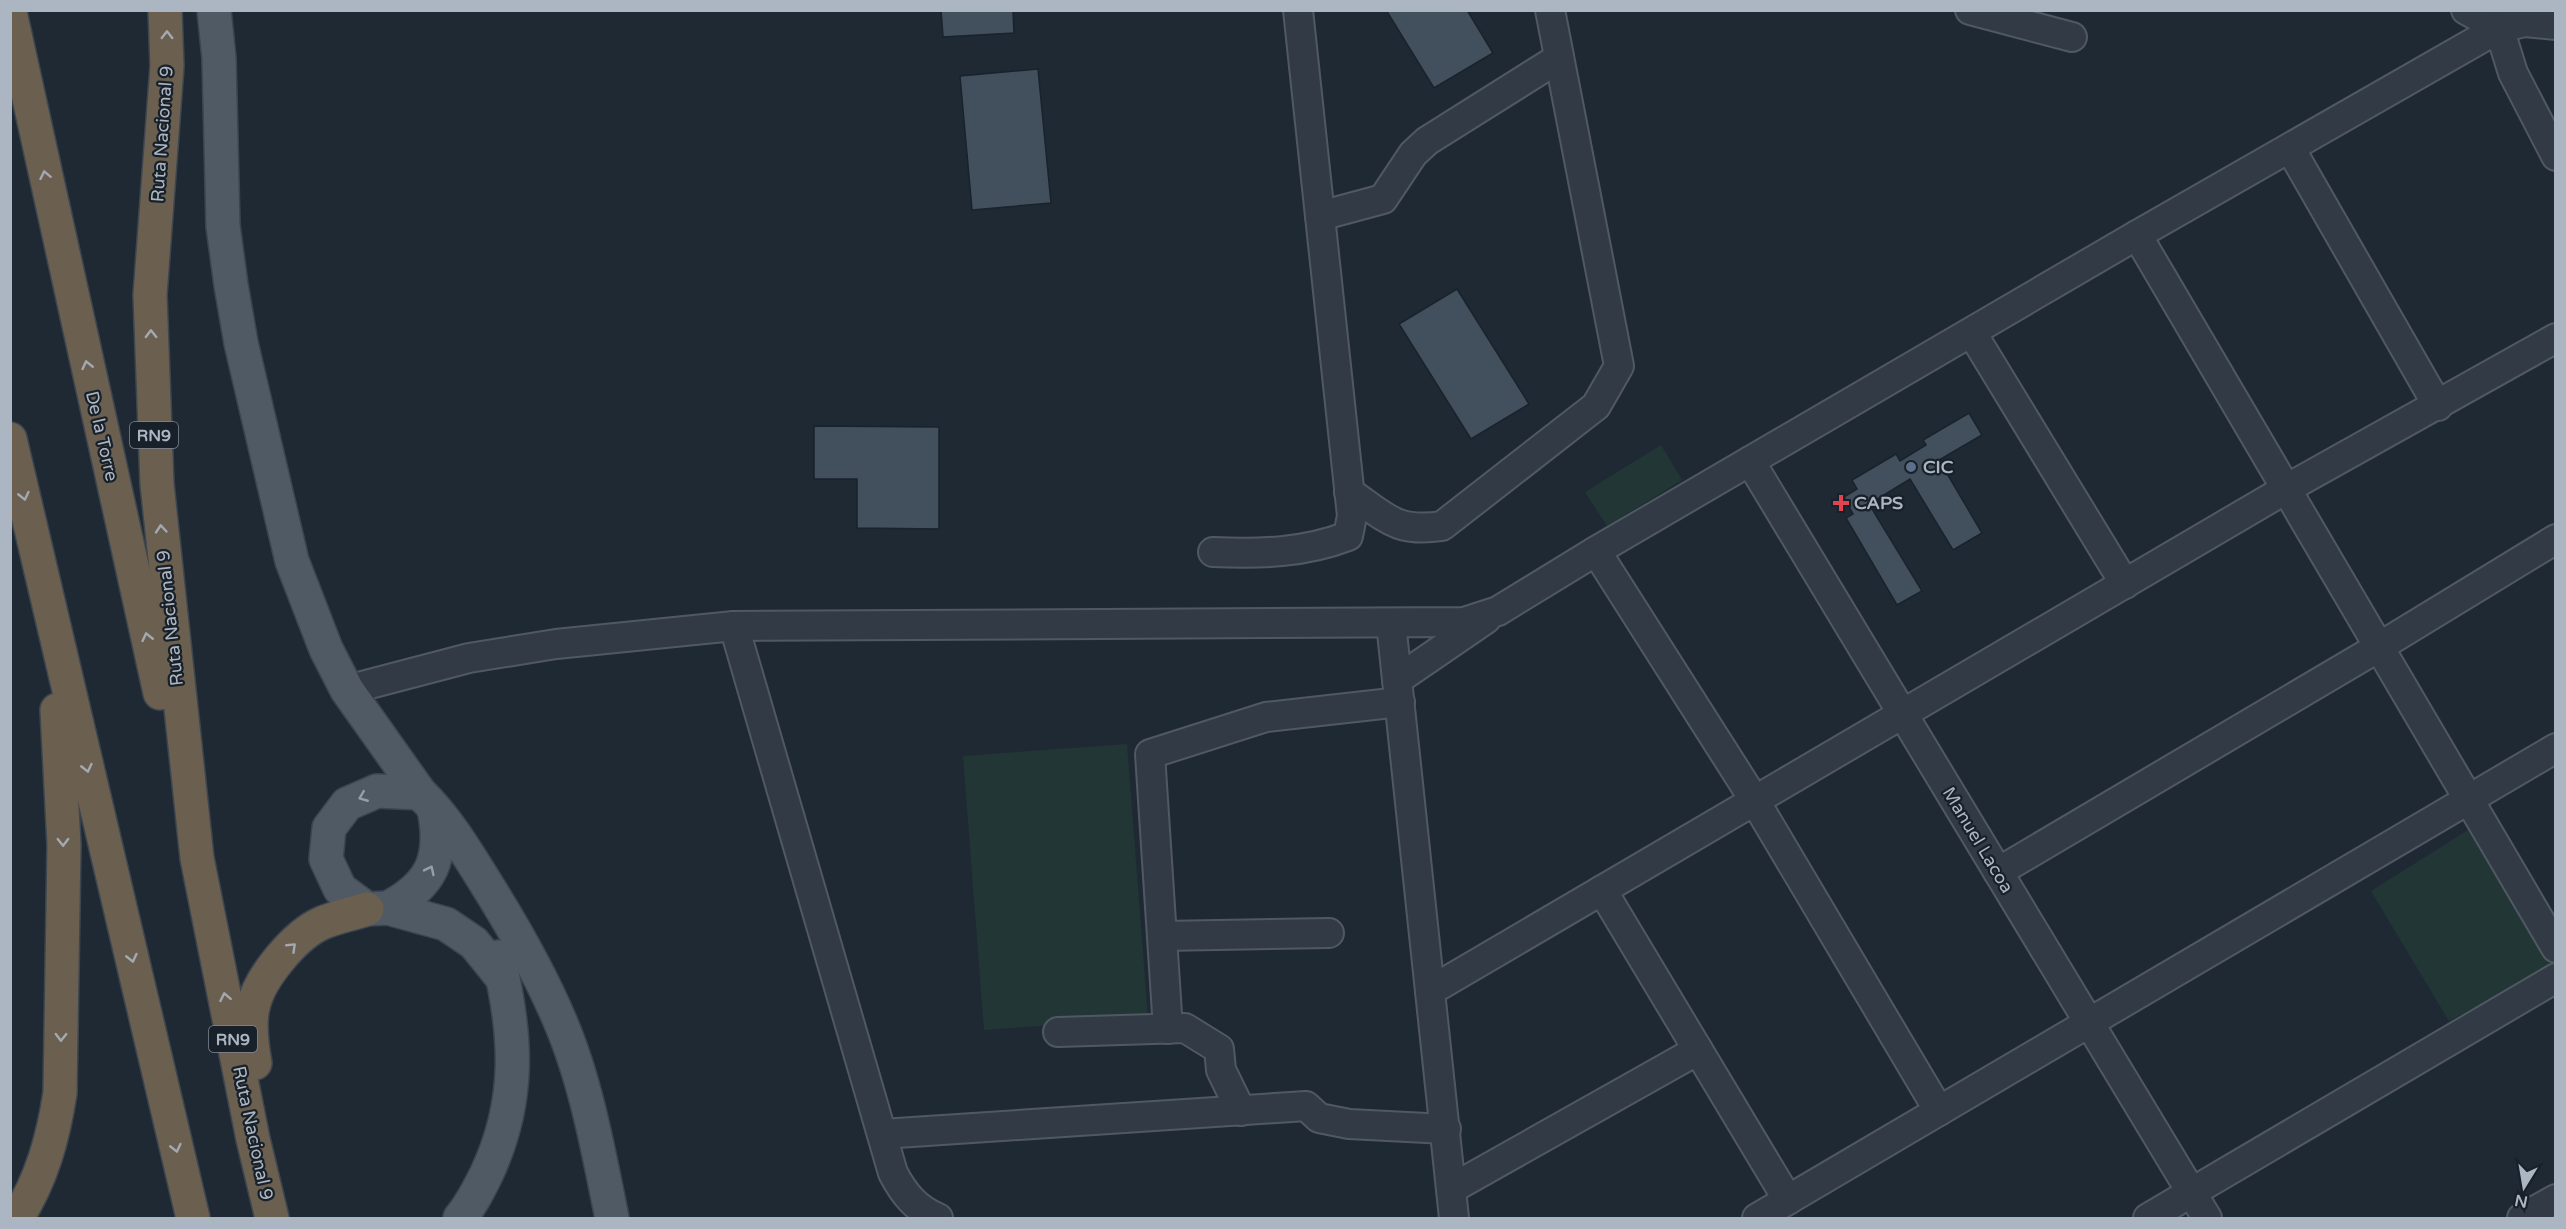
<svg xmlns="http://www.w3.org/2000/svg" width="2566" height="1229" font-family="'Varela Round',sans-serif">
	<style>
		.green { fill: #223636 }
		.building { fill: #424f5c; stroke: #1a222b; stroke-width: 1.5 }
		.lines { fill: none; stroke-linecap: round; stroke-linejoin: round }
		.minor-casing { stroke: #505963; stroke-width: 32 }
		.major-casing { stroke: #3c444f; stroke-width: 36 }
		.highway-casing { stroke: #3d464f; stroke-width: 36 }
		.minor { stroke: #323b45; stroke-width: 28 }
		.major { stroke: #505a65; stroke-width: 33 }
		.highway { stroke: #6b5f4f; stroke-width: 33 }
		.oneway { stroke: #a2a9b1 }
		.oneway2 { stroke: #959fab }
		.service-dot { fill: #5c6f8a; stroke: #182029; stroke-width: 2 }
		.health-dot { fill: #e0444e; stroke: #182029; stroke-width: 2 }
		.labels { text-anchor: middle; stroke-width: 4.5; stroke-linejoin: round; paint-order: stroke }
		.shield { fill: #182029; stroke: #808994; stroke-width: 1.5 }
		.shield-label { font-size: 16px; font-weight: bold; fill: #acb6c2 }
		.street-label { font-size: 18px; fill: #acb6c2; stroke: #182029 }
		.poi-label { font-size: 18px; font-weight: bold; fill: #acb6c2; stroke: #182029; text-anchor: start }
	</style>
	<rect width="100%" height="100%" fill="#1f2934"/>
	<g class="green">
		<polygon points="1661,445 1682,480 1607,526 1585,492"/>
		<polygon points="1127,744 1148,1018 984,1030 963,756"/>
		<polygon points="2468,830 2552,968 2449,1021 2371,891"/>
	</g>
	<g class="building">
		<polygon points="941,10 1013,10 1014,33 943,37"/>
		<polygon points="1386,10 1467,10 1493,53 1434,88"/>
		<polygon points="1038,69 1051,203 972,210 960,76"/>
		<polygon points="1457,289 1529,404 1471,439 1399,324"/>
		<polygon points="1969,413 1982,435 1939,460 1982,533 1953,550 1910,479 1869,504 1922,591 1897,605 1846,518 1853,514 1844,497 1857,489 1852,480 1896,454 1900,461 1926,445 1923,440"/>
		<polygon points="814,426 939,427 939,529 857,528 857,479 814,479"/>
	</g>
	<g class="lines">
		<defs>
			<g id="minor">
				<polyline points="1970,10 2072,37"/>
				<polyline points="2466,10 2499,28"/>
				<polyline points="2491,12 2499,28 2513,73 2556,156"/>
				<polyline points="2290,148 2438,406"/>
				<polyline points="1320,216 1383,199 1413,154 1427,141 1559,58"/>
				<polyline points="2137,235 2556,948"/>
				<polyline points="1972,333 2125,584"/>
				<polyline points="1750,461 2207,1218"/>
				<path d="M1349 492C1386 517 1395 533 1442 526L1596 406 1619 366 1550 10"/>
				<polyline points="1596,551 1755,801 1939,1111"/>
				<path d="M1213 552C1260 554 1304 553 1348 536L1352 516 1298 10"/>
				<polyline points="1391,623 1454,1218"/>
				<path d="M734 626 893 1173C904 1194 916 1209 938 1218"/>
				<polyline points="1397,680 1486,619"/>
				<polyline points="347,690 469,658 556,644 734,626 1464,622 1498,611 1596,551 2137,235 2499,28 2525,22 2556,25"/>
				<polyline points="1998,872 2379,647 2556,539"/>
				<polyline points="1602,890 1788,1200"/>
				<polyline points="1162,936 1329,933"/>
				<polyline points="1430,991 2286,489 2556,338"/>
				<polyline points="1168,1029 1150,754 1266,717 1400,702"/>
				<polyline points="1058,1032 1185,1028 1219,1049 1221,1070 1241,1111"/>
				<polyline points="882,1134 1306,1106 1319,1118 1349,1124 1446,1129"/>
				<polyline points="1451,1189 1698,1050"/>
				<polyline points="1757,1218 2556,748"/>
				<polyline points="2148,1218 2556,978"/>
				<polyline points="2522,1218 2556,1199"/>
			</g>
			<g id="major">
				<path d="M214 10 219 58 223 226 231 285 241 343 292 561 326 649 347 690 420 793C445 817 464 848 482 877 511 923 539 971 560 1021 586 1081 599 1154 612 1218"/>
				<polyline points="420,793 377,791 347,804 329,828 326,859 340,889 367,909 388,908 446,924 474,943 503,979"/>
				<path d="M388 908C432 885 444 858 434 809"/>
				<path d="M460 1218C471 1205 478 1191 486 1175 521 1101 517 1035 498 957"/>
			</g>
			<g id="highway">
				<polyline points="165,10 167,66 150,295 157,484 197,858 253,1139 272,1218"/>
				<polyline points="10,12 160,693"/>
				<polyline points="10,439 193,1218"/>
				<path d="M255 1063C252 1046 249 1024 253 1007 259 978 295 935 322 923 336 917 352 914 367 909"/>
				<path d="M17 1218C42 1179 53 1138 60 1093L64 845 57 710"/>
			</g>
		</defs>
		<use href="#minor" class="minor-casing"/>
		<use href="#major" class="major-casing"/>
		<use href="#highway" class="highway-casing"/>
		<use href="#minor" class="minor"/>
		<use href="#major" class="major"/>
		<use href="#highway" class="highway"/>
	</g>
	<defs><path id="oneway-chevron" d="M-2-3.5L2.5 0L-2 3.5" fill="none" stroke-width="1.6" stroke-linecap="round" stroke-linejoin="round" transform="scale(1.5)"/></defs>
	<g class="oneway">
		<use href="#oneway-chevron" transform="translate(167 35) rotate(-90)"/>
		<use href="#oneway-chevron" transform="translate(45 175) rotate(-102)"/>
		<use href="#oneway-chevron" transform="translate(151 334) rotate(-91)"/>
		<use href="#oneway-chevron" transform="translate(87 365) rotate(-103)"/>
		<use href="#oneway-chevron" transform="translate(24 496) rotate(77)"/>
		<use href="#oneway-chevron" transform="translate(161 529) rotate(-95)"/>
		<use href="#oneway-chevron" transform="translate(147 637) rotate(-103)"/>
		<use href="#oneway-chevron" transform="translate(87 768) rotate(77)"/>
		<use href="#oneway-chevron" transform="translate(63 842) rotate(89)"/>
		<use href="#oneway-chevron" transform="translate(292 947) rotate(-44)"/>
		<use href="#oneway-chevron" transform="translate(132 958) rotate(77)"/>
		<use href="#oneway-chevron" transform="translate(225 997) rotate(-101)"/>
		<use href="#oneway-chevron" transform="translate(61 1037) rotate(91)"/>
		<use href="#oneway-chevron" transform="translate(176 1148) rotate(77)"/>
	</g>
	<g class="oneway2">
		<use href="#oneway-chevron" transform="translate(363 797) rotate(158)"/>
		<use href="#oneway-chevron" transform="translate(430 870) rotate(-64)"/>
	</g>
	<circle class="service-dot" cx="1911" cy="467" r="6"/>
	<path class="health-dot" d="M1838 494h6v6h6v6h-6v6h-6v-6h-6v-6h6z"/>
	<g class="labels">
		<g class="shield">
			<rect x="130" y="422" width="48" height="26" rx="4.5"/>
			<rect x="209" y="1026" width="48" height="26" rx="4.5"/>
		</g>
		<g class="shield-label">
			<text x="154" y="441">RN9</text>
			<text x="233" y="1045">RN9</text>
		</g>
		<g class="street-label">
			<text transform="translate(162 134) rotate(-86)" y="6">Ruta Nacional 9</text>
			<text transform="translate(102 436) rotate(77)" y="6">De la Torre</text>
			<text transform="translate(170 618) rotate(-96)" y="6">Ruta Nacional 9</text>
			<text transform="translate(1978 840) rotate(59)" y="6">Manuel Lacoa</text>
			<text transform="translate(253 1133) rotate(78)" y="6">Ruta Nacional 9</text>
		</g>
		<g class="poi-label">
			<text x="1923" y="473">CIC</text>
			<text x="1854" y="509">CAPS</text>
		</g>
	</g>
	<rect width="2566" height="1229" fill="none" stroke="#acb6c2" stroke-width="24"/>
	<g transform="translate(2524 1187) rotate(191)" stroke="#182029" stroke-width="4.5" paint-order="stroke">
	<path d="M0-4.5L10 22L0 15L-10 22Z" fill="#acb6c2"/>
	<text y="-9" font-size="16" font-weight="bold" text-anchor="middle" fill="#acb6c2">N</text>
	</g>
</svg>
